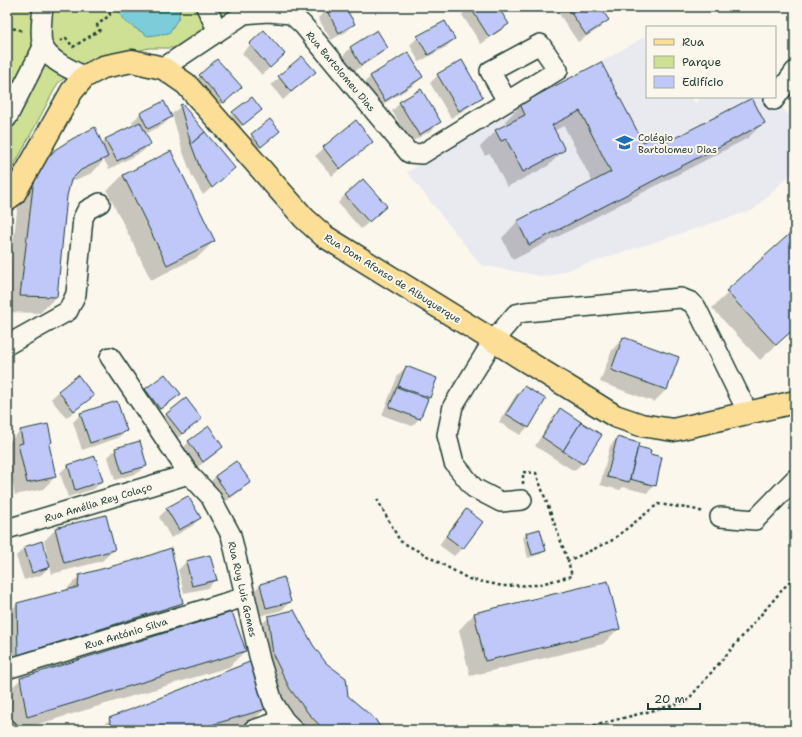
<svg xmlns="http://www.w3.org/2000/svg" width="802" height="737" font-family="'Shantell Sans',sans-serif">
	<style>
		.built { fill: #e9e9f0 }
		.green { fill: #cee094; stroke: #768e64 }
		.water { fill: #7dccd9; stroke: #579397 }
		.shadow { fill: #0003 }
		.building { fill: #c0c8f9; stroke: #1f3d34 }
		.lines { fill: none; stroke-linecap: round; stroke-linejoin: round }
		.minor-casing { stroke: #1f3d34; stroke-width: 22 }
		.major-casing { stroke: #1f3d34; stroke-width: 25 }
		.path { stroke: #1f3d34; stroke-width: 2.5; stroke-dasharray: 3 3; stroke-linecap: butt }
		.minor { stroke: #fbf7ec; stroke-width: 19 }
		.major { stroke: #fdde96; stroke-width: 22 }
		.labels { text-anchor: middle; stroke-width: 4; stroke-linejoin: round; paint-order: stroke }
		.street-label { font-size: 10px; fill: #1f3d34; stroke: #fbf7ec }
		.poi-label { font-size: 10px; fill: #1f3d34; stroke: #fbf7ec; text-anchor: start }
	</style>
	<rect width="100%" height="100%" fill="#fbf7ec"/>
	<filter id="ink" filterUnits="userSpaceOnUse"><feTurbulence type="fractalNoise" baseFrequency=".025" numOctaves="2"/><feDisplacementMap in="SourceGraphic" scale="8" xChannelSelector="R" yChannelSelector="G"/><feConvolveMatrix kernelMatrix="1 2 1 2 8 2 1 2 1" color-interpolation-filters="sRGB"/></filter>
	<g filter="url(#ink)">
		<polygon class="built" points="646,36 647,97 691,97 696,103 701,97 771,97 795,121 795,170 753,210 546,277 481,265 407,172 520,104 601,62"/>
		<polygon class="green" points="7,7 232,7 226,16 180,48 149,48 84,64 58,83 7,179"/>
		<polygon class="water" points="115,7 180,7 179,17 169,33 148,36 125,22"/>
		<g class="shadow">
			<polygon points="304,7 322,7 308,14"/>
			<polygon points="332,7 344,7 354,24 346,32 331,40 318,18 326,10"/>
			<polygon points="469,7 497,7 508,23 500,31 481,44 462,15"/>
			<polygon points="501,7 508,7 503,10"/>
			<polygon points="556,7 599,7 608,20 600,28 578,42 555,8"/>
			<polygon points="376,31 387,48 379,55 353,72 343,56 350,48"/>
			<polygon points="264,32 276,62 262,75 242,53"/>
			<polygon points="418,37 454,39 446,47 419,62 410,45"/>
			<polygon points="407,54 422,77 414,85 377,108 362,85 370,77"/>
			<polygon points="302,58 314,72 283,100 271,85"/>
			<polygon points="601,64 642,143 663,145 763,123 748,138 513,260 502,238 517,222 593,183 564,126 554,131 564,150 548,166 507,187 490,154 485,156 480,147 496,131 507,125 505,121 521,105"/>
			<polygon points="438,75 482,96 474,104 451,118 430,83"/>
			<polygon points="200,76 233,94 216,110 192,84"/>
			<polygon points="251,98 261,110 234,132 225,121"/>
			<polygon points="164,103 171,117 163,125 145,134 150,144 142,152 109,169 104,160 92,173 70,182 66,196 56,297 40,313 7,312 7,294 19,195 29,178 101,144 106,140 134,126 132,122 140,114"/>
			<polygon points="400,103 439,122 432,130 411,142 392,111"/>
			<polygon points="182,105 234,168 203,195 192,176 183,152 172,114"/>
			<polygon points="270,120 279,131 253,154 244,143"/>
			<polygon points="355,122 372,142 332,176 315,156"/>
			<polygon points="171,152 214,241 198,257 151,280 107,191 123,175"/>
			<polygon points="345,195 378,214 361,229 338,203"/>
			<polygon points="795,230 795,332 793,330 760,360 712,308"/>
			<polygon points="623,338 677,358 666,390 654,402 600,382 612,350"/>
			<polygon points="406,367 429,397 427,399 420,418 412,426 382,415 398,375"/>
			<polygon points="165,375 179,394 171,402 152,416 138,397 145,390"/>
			<polygon points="524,387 528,427 520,435 499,422 516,395"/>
			<polygon points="59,391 92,396 85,403 66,418 51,399"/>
			<polygon points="560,410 582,463 574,471 535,446 553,417"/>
			<polygon points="81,414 126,430 118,438 82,450 73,422"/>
			<polygon points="167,414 200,419 193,427 173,441 159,422"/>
			<polygon points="47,426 48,445 55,477 43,489 15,495 7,458 10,453 8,443 20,431"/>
			<polygon points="617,438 637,448 650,451 649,455 655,485 647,493 623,487 620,490 600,485 610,446"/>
			<polygon points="189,442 222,447 214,455 195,469 181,450"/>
			<polygon points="116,449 146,465 138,473 115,480 108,457"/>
			<polygon points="95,457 102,481 94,489 68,497 60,473 68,465"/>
			<polygon points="216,476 249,482 242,490 222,504 208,484"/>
			<polygon points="167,509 200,518 192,526 171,538 159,517"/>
			<polygon points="466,511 481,522 462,548 454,556 439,545 458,519"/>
			<polygon points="56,529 114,550 102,561 52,574 50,566 41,575 24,580 16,556 24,548 41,542 47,560 49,560 44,541"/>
			<polygon points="526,534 545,550 541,554 528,558 523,538"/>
			<polygon points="210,557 215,580 208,588 184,593 178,570 186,562"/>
			<polygon points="79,576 182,602 167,618 7,669 7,614 17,604 64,592"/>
			<polygon points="608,582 619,628 603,644 470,676 459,630 474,614"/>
			<polygon points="260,585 290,602 282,610 259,616 252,593"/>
			<polygon points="269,617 312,645 347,697 381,730 294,730 253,632"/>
			<polygon points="245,651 229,667 19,730 11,730 7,706 7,692 21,679"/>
			<polygon points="265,709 249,724 230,730 99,730 110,719"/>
		</g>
		<g class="building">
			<polygon points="330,7 345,7 355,24 339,33 326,9"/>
			<polygon points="470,7 498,7 509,24 489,37"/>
			<polygon points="567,7 600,7 609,20 586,35"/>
			<polygon points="445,21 455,39 428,55 417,36"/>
			<polygon points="264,30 285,54 270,68 249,44"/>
			<polygon points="377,30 388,48 361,65 350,47"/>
			<polygon points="408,52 423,77 385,101 370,76"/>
			<polygon points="302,56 316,72 291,92 278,76"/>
			<polygon points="217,59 242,87 224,103 199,75"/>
			<polygon points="462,60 483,97 459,111 437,74"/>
			<polygon points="601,62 643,142 658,134 663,144 752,98 765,123 529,245 517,221 611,172 580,111 552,125 565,150 523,172 506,139 501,141 495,130 525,115 520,104"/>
			<polygon points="421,89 441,122 419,135 399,102"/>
			<polygon points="252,97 262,110 243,125 232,112"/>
			<polygon points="164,101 172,117 148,129 140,113"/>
			<polygon points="182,104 205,132 191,144 180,105"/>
			<polygon points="270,119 280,131 261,147 251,134"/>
			<polygon points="356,120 373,142 340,169 323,147"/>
			<polygon points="140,122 151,144 117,161 105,139"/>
			<polygon points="95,127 108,157 81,170 71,180 67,196 57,297 20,296 34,178 44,162 56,149 72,139"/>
			<polygon points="205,132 235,168 212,188 200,168 191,144"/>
			<polygon points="171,151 215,241 167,265 123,175"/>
			<polygon points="363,179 387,206 369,222 345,195"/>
			<polygon points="795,229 795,328 776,345 726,291"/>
			<polygon points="623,337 679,357 667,390 611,370"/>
			<polygon points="406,366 437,378 430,398 398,386"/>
			<polygon points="165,374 181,394 160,409 145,389"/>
			<polygon points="78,375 94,396 74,411 58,391"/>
			<polygon points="524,386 546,399 529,428 506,414"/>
			<polygon points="397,387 428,399 420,419 389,407"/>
			<polygon points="186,398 202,419 182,434 166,414"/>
			<polygon points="117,401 127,431 90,443 80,413"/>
			<polygon points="560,408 581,422 563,451 542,437"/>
			<polygon points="581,422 602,435 583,464 563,451"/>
			<polygon points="48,424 52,442 49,444 56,477 27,483 18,444 23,443 20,430"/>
			<polygon points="209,426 223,447 203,462 188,441"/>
			<polygon points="617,437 639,443 629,482 607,477"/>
			<polygon points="140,441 147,466 122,473 115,448"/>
			<polygon points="638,447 651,450 650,454 662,457 656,486 630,479"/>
			<polygon points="95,456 103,481 75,490 68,465"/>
			<polygon points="236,461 251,482 230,497 215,476"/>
			<polygon points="188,496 201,518 179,530 166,508"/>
			<polygon points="466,509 483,522 463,549 446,536"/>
			<polygon points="106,515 115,550 64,563 55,528"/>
			<polygon points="540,529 546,551 532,555 526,533"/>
			<polygon points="42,541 50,567 32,573 24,547"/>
			<polygon points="171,548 183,603 18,655 17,603 78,587 79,575 139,559"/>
			<polygon points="210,555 217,580 192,586 186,561"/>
			<polygon points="284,577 291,602 266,608 260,584"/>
			<polygon points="608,581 620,629 485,661 474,613"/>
			<polygon points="294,610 313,645 326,663 346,678 348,696 375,719 382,730 324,730 308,713 290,689 273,655 268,616"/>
			<polygon points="232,612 246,651 27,717 20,678"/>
			<polygon points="252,661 266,709 194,730 113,730 109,718"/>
		</g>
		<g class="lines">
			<defs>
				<g id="minor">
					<path d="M43 7C42 17 39 40 44 48 51 62 72 69 84 77"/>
					<polyline points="206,7 218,31"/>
					<polyline points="163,68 244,14 268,12 291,14 303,25 409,153 422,154 558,70 540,44 490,71 507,101"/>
					<polyline points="774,100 795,71"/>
					<polyline points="7,118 43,47"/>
					<polyline points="7,345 68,311 76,294 83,218 87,210 100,203"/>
					<polyline points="110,357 189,474 210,496 231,535 260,660 273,702 284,720 294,730"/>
					<polyline points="522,500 501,502 474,488 454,463 447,435 453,406 493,341 516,314 525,312 681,298 691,302 697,309 748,413"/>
					<polyline points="720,517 755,520 795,479"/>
					<polyline points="7,529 189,474"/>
					<polyline points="7,669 245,597"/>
					<polyline points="7,729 8,730"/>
					<polyline points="253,730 284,720"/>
				</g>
				<polyline id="major" points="7,199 14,194 72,91 84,77 103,67 132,61 163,68 186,84 304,218 324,236 615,416 641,425 673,430 795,402"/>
			</defs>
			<use href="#minor" class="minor-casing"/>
			<use href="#major" class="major-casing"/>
			<g class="path">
				<polyline points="7,27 24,31"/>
				<polyline points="60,41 66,38 73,47 100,30 97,25 110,15 109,10 113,7"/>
				<polyline points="523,484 523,472 536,473 568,561"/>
				<polyline points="377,499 400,541 469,579 503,586 536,585 572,576 568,561 611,541 658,504 693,509 704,512"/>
				<polyline points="576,730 686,702 795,575"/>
			</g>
			<use href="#minor" class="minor"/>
			<use href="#major" class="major"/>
		</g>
	</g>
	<defs>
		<symbol id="school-bare" viewBox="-9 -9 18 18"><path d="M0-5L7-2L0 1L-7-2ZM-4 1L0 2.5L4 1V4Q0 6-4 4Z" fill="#1f6fb2" stroke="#fbf7ec" stroke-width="2.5" paint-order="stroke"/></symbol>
	</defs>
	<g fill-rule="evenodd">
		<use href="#school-bare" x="612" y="130" width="25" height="25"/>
	</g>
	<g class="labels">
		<g class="street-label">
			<text transform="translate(341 71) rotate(50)" y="4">Rua Bartolomeu Dias</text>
			<text transform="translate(393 278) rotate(32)" y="4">Rua Dom Afonso de Albuquerque</text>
			<text transform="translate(98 502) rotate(-17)" y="4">Rua Amélia Rey Colaço</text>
			<text transform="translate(243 589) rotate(77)" y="4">Rua Ruy Luis Gomes</text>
			<text transform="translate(126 633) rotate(-17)" y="4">Rua António Silva</text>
		</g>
		<g class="poi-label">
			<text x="638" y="141">Colégio<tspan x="638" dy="12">Bartolomeu Dias</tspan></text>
		</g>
	</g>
	<rect width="802" height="737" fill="none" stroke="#fbf7ec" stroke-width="24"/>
	<rect x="12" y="12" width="778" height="713" fill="none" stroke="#1f3d34" stroke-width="1.5" filter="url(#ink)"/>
	<rect x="646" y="26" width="130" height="72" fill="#fbf7ec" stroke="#a3ada2"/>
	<rect x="654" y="39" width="20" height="6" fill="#fdde96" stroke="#a3ada2"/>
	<text x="682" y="46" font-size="12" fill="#1f3d34">Rua</text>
	<rect x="654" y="56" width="20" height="12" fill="#cee094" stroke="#a3ada2"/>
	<text x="682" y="66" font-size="12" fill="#1f3d34">Parque</text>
	<rect x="654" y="76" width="20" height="12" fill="#c0c8f9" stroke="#a3ada2"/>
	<text x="682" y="86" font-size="12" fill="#1f3d34">Edifício</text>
	<path d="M648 703v6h52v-6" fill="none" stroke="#1f3d34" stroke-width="2"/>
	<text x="654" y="703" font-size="12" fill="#1f3d34" stroke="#fbf7ec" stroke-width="3" paint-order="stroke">20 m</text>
</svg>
